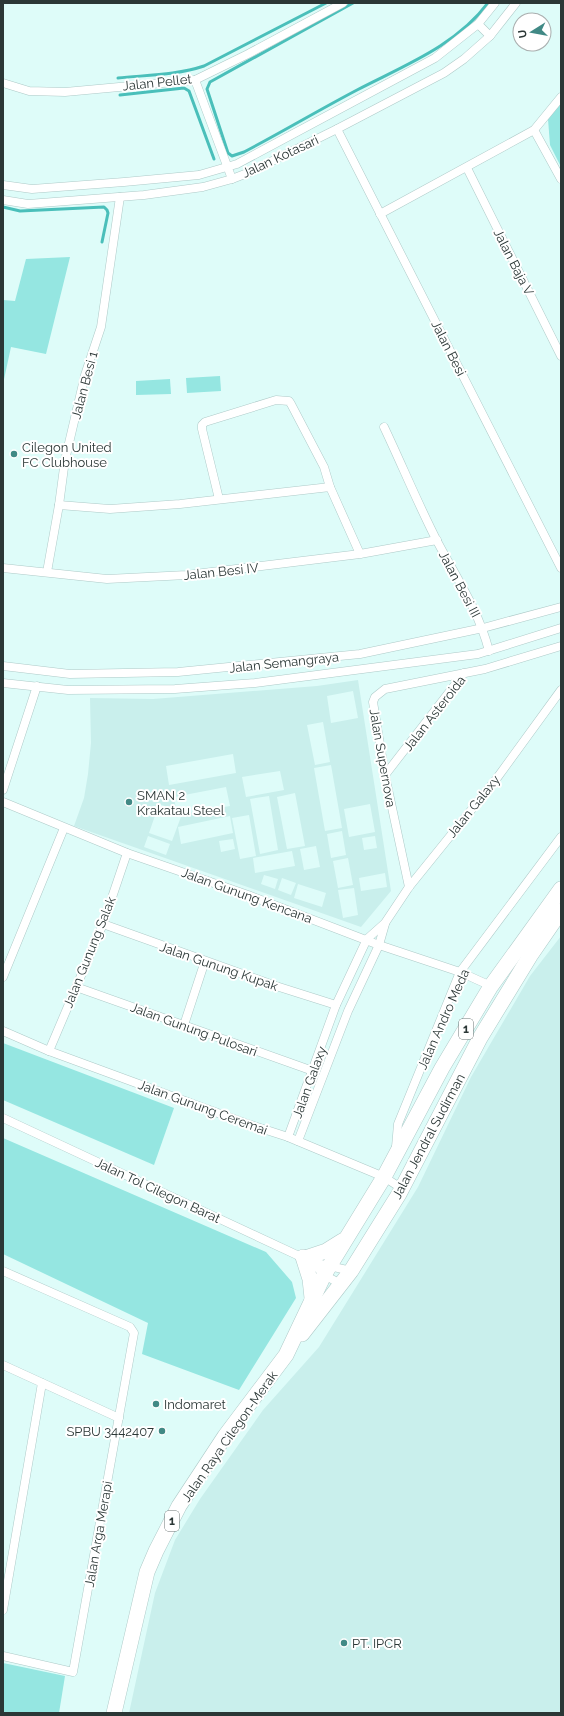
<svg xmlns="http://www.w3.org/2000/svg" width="564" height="1716" font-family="Raleway,sans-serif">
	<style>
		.built { fill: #c9efec; fill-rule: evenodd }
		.green { fill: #95e6e1 }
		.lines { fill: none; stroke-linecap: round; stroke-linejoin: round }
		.stream { stroke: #4abfba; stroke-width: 3 }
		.street-casing { stroke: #aecac8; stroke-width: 9 }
		.highway-casing { stroke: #aecac8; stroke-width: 16 }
		.street { stroke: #fff; stroke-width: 8 }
		.highway { stroke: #fff; stroke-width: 15 }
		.poi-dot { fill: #418985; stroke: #fff; stroke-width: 1.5 }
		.labels { text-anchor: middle; stroke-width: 4; stroke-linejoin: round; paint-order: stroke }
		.shield { fill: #fff; stroke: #6b7372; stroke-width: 1 }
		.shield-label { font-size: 12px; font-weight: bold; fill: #2b3736 }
		.street-label { font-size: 13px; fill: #2b3736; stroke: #fff }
		.poi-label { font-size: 13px; fill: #2b3736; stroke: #fff; text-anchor: start }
	</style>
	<rect width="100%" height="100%" fill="#defcf9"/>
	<g class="built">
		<path d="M358 680 391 891 361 927 74 826 84 798 88 774 91 743 90 698 153 699 317 686ZM353 691 358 718 331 723 327 696ZM323 722 330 762 315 765 307 725ZM233 754 236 773 169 785 166 766ZM331 765 342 828 325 831 314 768ZM280 771 284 790 246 797 242 777ZM226 787 230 806 182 814 172 841 149 833 159 804 176 810 174 797ZM295 793 305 846 287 849 277 797ZM269 796 278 850 260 854 250 799ZM370 804 375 832 349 837 344 809ZM249 815 256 856 240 859 232 818ZM230 816 233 833 181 844 178 827ZM342 831 346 855 331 858 327 834ZM148 836 170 844 166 855 144 847ZM375 836 377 848 364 850 362 838ZM233 839 235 849 221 852 219 841ZM316 846 320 867 304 870 300 849ZM292 851 295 866 255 873 253 858ZM348 858 353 885 338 888 333 861ZM385 873 387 887 361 891 359 878ZM264 875 278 879 275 889 261 884ZM282 878 296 883 291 895 278 890ZM298 884 326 893 322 907 294 898ZM354 888 358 915 343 918 338 890Z"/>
		<polygon points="561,936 561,1713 129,1713 155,1593 175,1540 200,1499 263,1410 319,1347 418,1187 471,1077 530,976"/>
	</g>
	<g class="green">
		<polygon points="561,99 561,167 550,145 548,119"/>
		<polygon points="70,257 46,354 11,347 3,384 3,300 15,301 26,259"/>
		<polygon points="220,376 221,391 187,393 186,378"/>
		<polygon points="170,379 171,394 136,395 136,381"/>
		<polygon points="3,1043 174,1108 154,1165 3,1100"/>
		<polygon points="3,1138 266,1252 292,1282 296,1298 239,1390 142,1354 148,1323 3,1254"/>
		<polygon points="3,1663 65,1676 59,1713 3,1713"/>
	</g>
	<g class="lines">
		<g class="stream">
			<path d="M353 3 210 82 207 89 228 153 232 156 244 152C282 132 319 110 357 90 403 66 456 46 488 3"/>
			<path d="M118 78C147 75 177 75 204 66L326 3"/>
			<polyline points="120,95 184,88 189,91 214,159"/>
			<polyline points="3,207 20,211 104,207 107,210 108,213 102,242"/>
		</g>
		<defs>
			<g id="street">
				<polyline points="478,24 490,36"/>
				<polyline points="195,80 232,179"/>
				<polyline points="3,83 29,91 65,92 195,80 248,54 343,3"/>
				<polyline points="337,129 561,568"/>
				<polyline points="534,130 561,179"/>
				<polyline points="467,168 561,356"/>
				<polyline points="3,185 32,189 124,182 199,175 237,164 435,58 478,24 495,3"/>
				<polyline points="3,200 28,204 144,195 203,187 232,179 250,172 337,129 444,73 464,59 490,36 516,3"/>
				<polyline points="380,214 534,130 561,97"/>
				<path d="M384 427C402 465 418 504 437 541 456 577 479 611 489 651"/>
				<polyline points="219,499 202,429 202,425 205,422 276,400 289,401 291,404 324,467 330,487"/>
				<polyline points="59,505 110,509 180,504 330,487 360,554"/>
				<polyline points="3,568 107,579 187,575 360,554 437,540"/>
				<polyline points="47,572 59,505 65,460 85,375 101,327 120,197"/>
				<polyline points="3,666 70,674 178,672 360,654 483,628 561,607"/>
				<polyline points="3,683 68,690 175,689 255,683 478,654 561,628"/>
				<polyline points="385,775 464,673"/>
				<polyline points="3,790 37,686"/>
				<polyline points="3,802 127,853 248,895 379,945 460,972 491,986"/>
				<polyline points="409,887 385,775 373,702 375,697 385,689 485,669 561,646"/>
				<polyline points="103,924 276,986 336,1005"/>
				<polyline points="3,977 64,828"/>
				<polyline points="76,987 313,1071"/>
				<polyline points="184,1025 205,961"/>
				<polyline points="3,1031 49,1051 245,1123 288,1137 384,1177 401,1188"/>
				<polyline points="49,1051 103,924 127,853"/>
				<polyline points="3,1118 312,1262 351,1271"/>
				<polyline points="288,1137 336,1005 367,939 385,923 409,887 497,778 561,690"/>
				<polyline points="298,1141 348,1011 379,945 385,924"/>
				<polyline points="396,1147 398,1124 460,972 561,837"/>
				<polyline points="312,1262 324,1275 341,1284"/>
				<polyline points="3,1271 130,1327 134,1333 73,1672 3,1656"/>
				<polyline points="3,1365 119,1418"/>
				<polyline points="3,1610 42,1383"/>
			</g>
			<g id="highway">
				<polyline points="303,1257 310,1279 312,1298"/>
				<polyline points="305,1258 326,1251 342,1241"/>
				<polyline points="302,1334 351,1271 399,1194 480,1038 530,956 561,911"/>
				<polyline points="114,1713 147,1572 156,1551 179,1506 225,1436 286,1355 324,1275 384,1177 442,1068 491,986 561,889"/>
			</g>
		</defs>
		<use href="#street" class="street-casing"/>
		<use href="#highway" class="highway-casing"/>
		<use href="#street" class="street"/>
		<use href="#highway" class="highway"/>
	</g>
	<g class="poi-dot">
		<circle cx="14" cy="454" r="4"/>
		<circle cx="129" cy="802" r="4"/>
		<circle cx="156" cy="1404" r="4"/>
		<circle cx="162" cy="1431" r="4"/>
		<circle cx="344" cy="1643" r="4"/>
	</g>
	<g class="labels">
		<g class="shield">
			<rect x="459" y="1019" width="14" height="20" rx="3"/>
			<rect x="165" y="1511" width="14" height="20" rx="3"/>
		</g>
		<g class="shield-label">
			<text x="466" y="1033">1</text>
			<text x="172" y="1525">1</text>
		</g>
		<g class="street-label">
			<text transform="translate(157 82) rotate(-6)" y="5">Jalan Pellet</text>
			<text transform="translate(280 156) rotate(-25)" y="5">Jalan Kotasari</text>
			<text transform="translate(514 262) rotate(63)" y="5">Jalan Baja V</text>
			<text transform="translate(449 348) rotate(63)" y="5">Jalan Besi</text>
			<text transform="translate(84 385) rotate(-75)" y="5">Jalan Besi 1</text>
			<text transform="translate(221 571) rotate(-6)" y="5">Jalan Besi IV</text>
			<text transform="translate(460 584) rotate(62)" y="5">Jalan Besi III</text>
			<text transform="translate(284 662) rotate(-6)" y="5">Jalan Semangraya</text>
			<text transform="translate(434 713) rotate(-52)" y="5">Jalan Asteroida</text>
			<text transform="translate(383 758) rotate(80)" y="5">Jalan Supernova</text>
			<text transform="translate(473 806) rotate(-51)" y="5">Jalan Galaxy</text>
			<text transform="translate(247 895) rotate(20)" y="5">Jalan Gunung Kencana</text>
			<text transform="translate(89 952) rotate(-68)" y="5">Jalan Gunung Salak</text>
			<text transform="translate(219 966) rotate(19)" y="5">Jalan Gunung Kupak</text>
			<text transform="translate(443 1019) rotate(-66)" y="5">Jalan Andro Meda</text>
			<text transform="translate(194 1029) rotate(20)" y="5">Jalan Gunung Pulosari</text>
			<text transform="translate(309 1082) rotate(-70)" y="5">Jalan Galaxy</text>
			<text transform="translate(203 1107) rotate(20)" y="5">Jalan Gunung Ceremai</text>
			<text transform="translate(428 1136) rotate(-62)" y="5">Jalan Jendral Sudirman</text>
			<text transform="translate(158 1190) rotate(25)" y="5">Jalan Tol Cilegon Barat</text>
			<text transform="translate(229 1436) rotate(-55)" y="5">Jalan Raya Cilegon-Merak</text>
			<text transform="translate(98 1534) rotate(-80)" y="5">Jalan Arga Merapi</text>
		</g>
		<g class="poi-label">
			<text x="22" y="452">Cilegon United<tspan x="22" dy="15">FC Clubhouse</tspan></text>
			<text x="137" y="800">SMAN 2<tspan x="137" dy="15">Krakatau Steel</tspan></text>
			<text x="164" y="1409">Indomaret</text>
			<text x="154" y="1436" text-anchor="end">SPBU 3442407</text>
			<text x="352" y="1648">PT. IPCR</text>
		</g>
	</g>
	<rect width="564" height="1716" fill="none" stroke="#2b3736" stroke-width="8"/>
	<g transform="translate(532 32) rotate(259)"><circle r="19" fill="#ffffff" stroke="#aaafaf"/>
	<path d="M0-3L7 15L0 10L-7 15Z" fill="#418985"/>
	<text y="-6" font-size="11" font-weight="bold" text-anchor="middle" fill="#2b3736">U</text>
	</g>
</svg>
